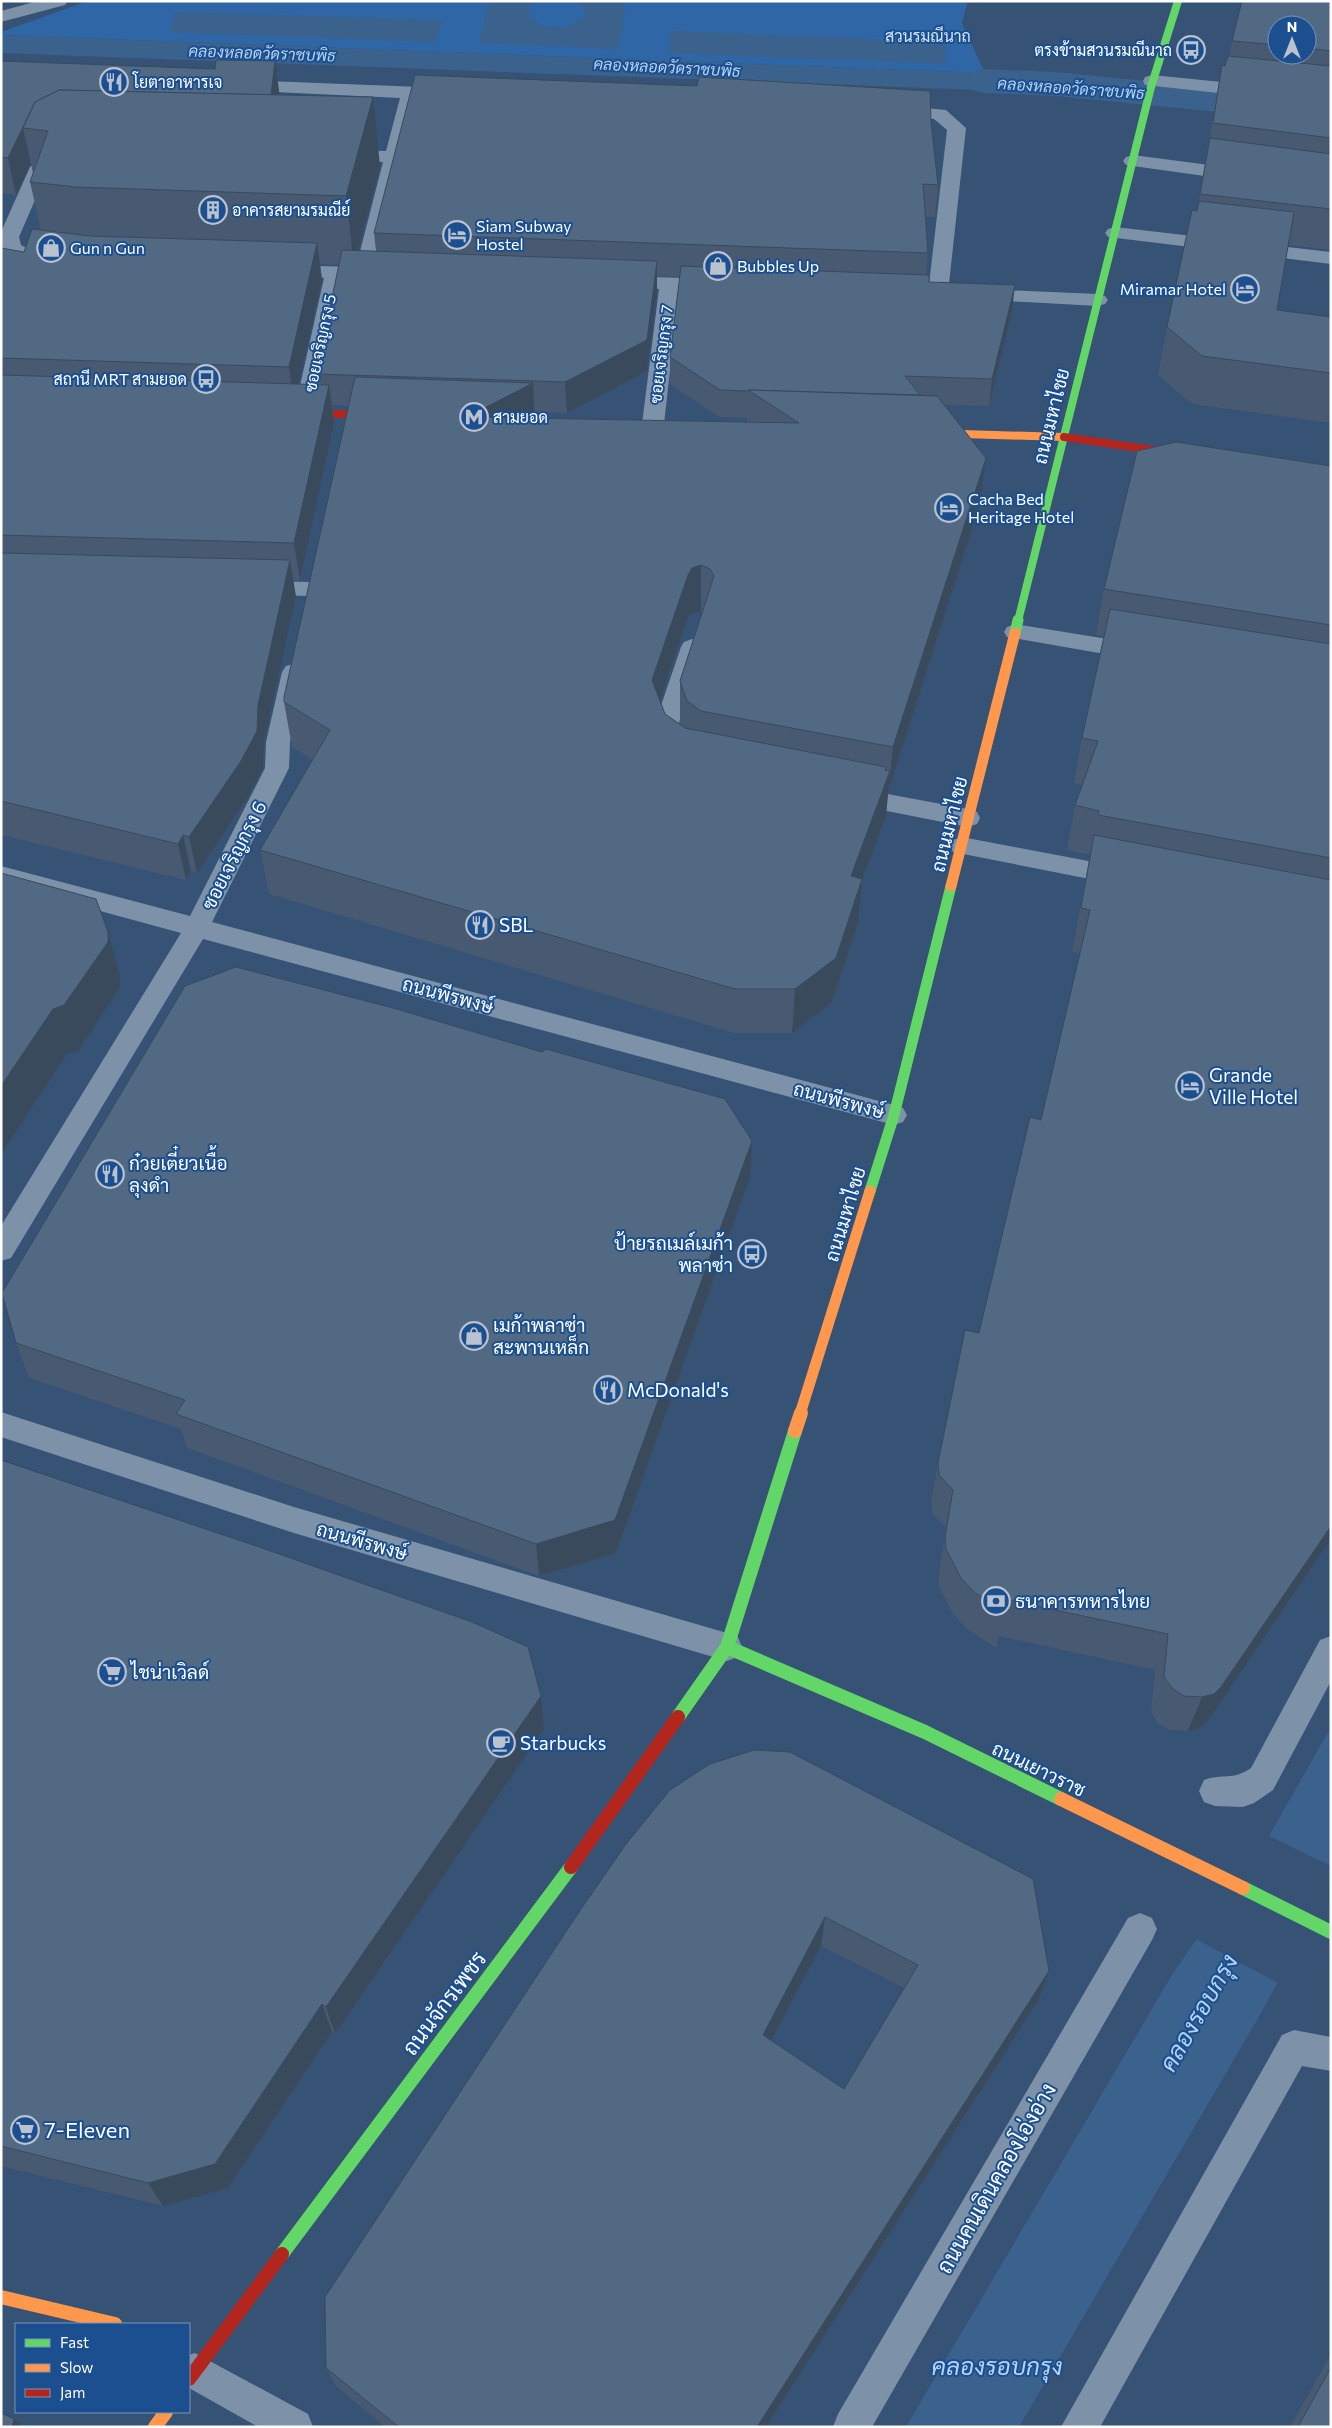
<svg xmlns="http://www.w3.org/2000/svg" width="1332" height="2428" font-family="Commissioner,Sarabun,sans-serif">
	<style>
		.green { fill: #2f66a5 }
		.water { fill: #3b618d }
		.pier { fill: #365274 }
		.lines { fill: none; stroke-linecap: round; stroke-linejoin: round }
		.canal { fill: #3b618d; fill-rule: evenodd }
		.lane { fill: #7d92a8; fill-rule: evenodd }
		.street { fill: #7d92a8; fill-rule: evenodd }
		.fast-far2 { stroke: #63d668; stroke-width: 8 }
		.fast-far1 { stroke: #63d668; stroke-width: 11 }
		.fast { stroke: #63d668; stroke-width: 14 }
		.slow-far2 { stroke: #ff974d; stroke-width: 8 }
		.slow-far1 { stroke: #ff974d; stroke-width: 11 }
		.slow { stroke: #ff974d; stroke-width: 14 }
		.jam-far1 { stroke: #b3261e; stroke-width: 8 }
		.jam { stroke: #b3261e; stroke-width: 14 }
		.wall { fill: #475a72; fill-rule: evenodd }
		.shaded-wall { fill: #394a5c }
		.building { fill: #526984; stroke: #394a5c; fill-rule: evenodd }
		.labels { text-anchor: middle; stroke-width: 4; stroke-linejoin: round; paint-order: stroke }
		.far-park-label { font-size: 16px; fill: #cfe3fa; stroke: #1b4f8f }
		.far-poi-label { font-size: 16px; fill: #fff; stroke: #1b4f8f; text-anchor: start }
		.far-water-label { font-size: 16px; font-style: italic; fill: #b5d3f5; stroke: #1b4f8f }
		.far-street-label { font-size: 16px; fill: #fff; stroke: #1b4f8f }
		.street-label { font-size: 19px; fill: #fff; stroke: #1b4f8f }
		.poi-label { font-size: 19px; fill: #fff; stroke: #1b4f8f; text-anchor: start }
		.near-street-label { font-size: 22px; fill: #fff; stroke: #1b4f8f }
		.near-poi-label { font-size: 22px; fill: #fff; stroke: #1b4f8f; text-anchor: start }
		.near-water-label { font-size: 24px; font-style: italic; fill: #b5d3f5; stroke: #1b4f8f }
	</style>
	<rect width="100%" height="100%" fill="#365274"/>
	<polygon class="green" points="88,1 968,1 962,23 985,73 1,35 1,32"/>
	<g class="water">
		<path d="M491 1H538C530 5 527 9 529 17 543 31 572 31 585 15V10L577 1H623L625 14 618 49 479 43 488 7Z"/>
		<polygon points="175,12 442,20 435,42 170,32"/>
		<polygon points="671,31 946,42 945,64 669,53"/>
		<polygon points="1,35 985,73 1066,77 1059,93 1,53"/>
		<polygon points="1331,1727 1331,1887 1253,2027 1019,2427 906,2427 1173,1973 1269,1836"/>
	</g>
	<polygon class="pier" points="1267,1835 1331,1866 1331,1892 1280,1984 1194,1938"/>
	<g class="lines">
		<polygon class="canal" points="983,69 1056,72 1331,99 1331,123 1056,96 983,93 969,89 964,81 969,73"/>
		<g class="lane">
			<polygon points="242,80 447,88 454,90 456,94 454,98 418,98 375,267 381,269 384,273 381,277 344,278 316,413 312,418 305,420 298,418 294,413 324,278 275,275 272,271 275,267 282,265 356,267 383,162 335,160 332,156 335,152 342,150 386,151 400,98 235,90 233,86 235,82"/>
			<polygon points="894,105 946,110 966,128 948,293 945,297 938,299 931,297 928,293 947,130 934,119 887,115 885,111 887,107"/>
			<polygon points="53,152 60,154 63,158 48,170 19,237 21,245 30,250 59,257 62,261 59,265 52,267 16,258 5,252 1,245 1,232 30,167 46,154"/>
			<polygon points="620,276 717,279 724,281 727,285 724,289 679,290 664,424 660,429 653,431 646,429 642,424 659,289 613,286 610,282 613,278"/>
			<polygon points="977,289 1098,294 1105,296 1108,300 1105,304 1098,306 970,299 967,295 970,291"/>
			<polygon points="258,581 312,582 320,584 323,589 320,594 312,596 258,595 250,593 247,588 250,583"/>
			<polygon points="1015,624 1139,644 1147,646 1151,652 1147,658 1139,660 1007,637 1004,632 1007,627"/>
			<polygon points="692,639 700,642 703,647 678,726 686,752 682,758 674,760 666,758 654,726 681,647 684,642"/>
			<polygon points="850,787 968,809 977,812 980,818 977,824 968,827 841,802 838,796 841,790"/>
			<polygon points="962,837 1125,868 1134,871 1137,877 1134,883 1125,886 953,852 950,846 953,840"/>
		</g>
		<g class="street">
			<polygon points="38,1 68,1 65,5 1,22 1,11"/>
			<polygon points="1152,75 1331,93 1331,105 1145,85 1143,81 1145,77"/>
			<polygon points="1133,155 1240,169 1247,171 1250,175 1247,179 1240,181 1126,165 1123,161 1126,157"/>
			<polygon points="1115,227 1331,252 1331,264 1108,237 1105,233 1108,229"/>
			<polygon points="294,664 302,666 306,672 290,742 289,768 212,922 894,1105 903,1108 907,1115 903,1122 894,1125 203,939 11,1258 1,1261 1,1226 181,933 1,884 1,866 190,916 265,768 266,742 282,672 286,666"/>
			<polygon points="1,1412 294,1507 727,1633 738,1637 742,1647 738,1657 727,1661 294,1533 1,1437"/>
			<path d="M1331 1636V1681L1273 1790 1254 1803 1243 1807 1215 1806 1204 1802 1199 1791 1204 1780C1223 1773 1232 1781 1251 1768L1320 1640Z"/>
			<polygon points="1140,1913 1152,1918 1157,1929 1152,1940 872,2427 833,2427 838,2414 1128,1918"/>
			<polygon points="1294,2030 1331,2037 1331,2071 1302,2066 1100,2427 1061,2427 1282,2035"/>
			<polygon points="195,2353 308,2414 313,2427 258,2427 189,2388 189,2355"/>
		</g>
		<polyline class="fast-far2" points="1018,621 1151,87 1178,1"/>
		<g class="fast-far1">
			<polyline points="1015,633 1018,620"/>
			<polyline points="870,1191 894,1115 951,886"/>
		</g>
		<g class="fast">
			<polyline points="727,1647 925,1732 1061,1799"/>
			<polyline points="678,1717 727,1647 795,1431"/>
			<polyline points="1243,1888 1331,1932"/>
			<polyline points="282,2254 571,1867"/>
		</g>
		<polyline class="slow-far2" points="930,433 1064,437"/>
		<g class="slow-far1">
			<polyline points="951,886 1015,633"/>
			<polyline points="800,1414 870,1191"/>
		</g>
		<g class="slow">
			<polyline points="795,1431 801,1413"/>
			<polyline points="1061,1799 1243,1888"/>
			<polyline points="1,2297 115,2324"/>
			<polyline points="155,2427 166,2412"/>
		</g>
		<g class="jam-far1">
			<polyline points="295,413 385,415"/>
			<polyline points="1064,437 1181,454"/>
		</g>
		<g class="jam">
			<polyline points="571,1867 678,1717"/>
			<polyline points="189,2379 282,2254"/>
		</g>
	</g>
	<g class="wall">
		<path d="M1331 1V250L1288 245 1277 310 1331 317V423L1192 404 1158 375 1167 327 1197 211 1222 65 1225 66 1229 56 1232 41ZM1277 25H1307V55H1277Z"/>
		<path d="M1 61 215 69 275 61 279 95 380 166 357 251H376L374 233 931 122 938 185 935 217H925L928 253 926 275 929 282 1012 312 989 406 944 405 986 458 980 504 888 792 886 816 862 880 858 923 832 1002 792 1033H734L269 894 260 850 313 760 292 747 284 702 348 406 332 405 334 423 300 580H293L296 597 264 742 263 768 248 797 197 873 191 871 186 880 1 835V248L24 252 41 230 30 182 33 173 31 164 16 195 1 193ZM320 264 339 265 316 374 317 385 298 384 322 280ZM657 276 680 277 670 357V384L720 417 747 418V422L535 418V412L567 413 647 371 657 292ZM701 611 702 612 680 681V724L665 714 660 702 687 620 691 614Z"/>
		<polygon points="1331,466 1331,1539 1207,1722 1200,1728 1188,1731 1170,1730 1159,1724 1151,1712 1155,1670 999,1636 996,1648 967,1629 953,1614 939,1586 939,1574 946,1528 932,1513 931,1502 938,1463 979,1333 1041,1120 1080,953 1072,952 1090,855 1067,850 1075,805 1082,785 1074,783 1082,738 1104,636 1096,635 1104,589"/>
		<polygon points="750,1177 616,1553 539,1576 187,1448 181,1429 29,1378 16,1343"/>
		<polygon points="1,1460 541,1696 544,1729 335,2034 332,2032 228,2188 163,2206 1,2166"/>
		<path d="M626 1844 1049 1971 1039 1999 766 2427H385L336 2386 326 2368ZM821 1946 904 1988 844 2089 772 2041Z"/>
		<polygon points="1331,2354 1331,2427 1290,2427"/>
	</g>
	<g class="shaded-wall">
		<polygon points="275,61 280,98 269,110"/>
		<polygon points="373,97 380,166 354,265 346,196"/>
		<polygon points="24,125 48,131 23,128 31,164 16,195 8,158"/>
		<polygon points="317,243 322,280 294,404 289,367"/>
		<polygon points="657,261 657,292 647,371 567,413 565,382"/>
		<polygon points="1015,285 1012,312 989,406 992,379"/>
		<polygon points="533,383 535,429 467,417"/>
		<polygon points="329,385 334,423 300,580 294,543"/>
		<polygon points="986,458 980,504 888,792 893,747"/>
		<polygon points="290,560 296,597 264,742 263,768 248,797 197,873 189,837 258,705"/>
		<polygon points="701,565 701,611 691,614 687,620 652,725 652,680 688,575 692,568"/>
		<polygon points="886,767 884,786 890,771 886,816 862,880 858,923 832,1002 792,1033 795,989 851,876"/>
		<polygon points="183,835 191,871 186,880 178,844"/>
		<polygon points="108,932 120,977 120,987 78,1051 67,1054 1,1154 1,1086 53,1009"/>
		<polygon points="752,1141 750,1177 616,1553 539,1576 536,1544"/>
		<polygon points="1331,1526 1331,1539 1207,1722 1200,1728 1188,1731 1202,1697"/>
		<polygon points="541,1696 544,1729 335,2034 326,2007"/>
		<polygon points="825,1917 821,1946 761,2061 763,2035"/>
		<polygon points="1049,1971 1039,1999 766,2427 757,2427"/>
		<polygon points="322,2004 332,2032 228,2188 163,2206 148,2183"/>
		<polygon points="14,2419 22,2427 12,2427"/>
	</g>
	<g class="building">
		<polygon points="1242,1 1331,1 1331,51 1307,48 1307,25 1277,25 1277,45 1232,41"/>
		<polygon points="1228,56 1331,66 1331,138 1213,123 1222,65 1225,66"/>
		<polygon points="216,60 275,61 271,95 59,90 35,102 8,158 1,157 1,61 215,69"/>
		<polygon points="415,75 697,86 699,77 930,91 931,122 938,185 923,184 928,253 374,233"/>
		<polygon points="59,90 373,97 346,196 76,187 30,182 48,131 23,128 35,102"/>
		<polygon points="1210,138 1331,154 1331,209 1200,194"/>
		<polygon points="1199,201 1294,212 1277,310 1331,317 1331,373 1202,356 1167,327 1192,210 1197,211"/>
		<polygon points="32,229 90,236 317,243 289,367 1,358 1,248 24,252"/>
		<polygon points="342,250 657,261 647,340 565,382 316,374"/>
		<polygon points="681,266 929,275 929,282 1015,285 992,379 905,376 920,395 748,390 748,391 720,390 670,357"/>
		<polygon points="1,375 329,385 294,543 1,535"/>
		<polygon points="355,377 533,383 467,417 799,423 748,390 937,396 986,458 893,747 701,711 687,701 680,681 714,576 710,569 701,565 692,568 688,575 652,680 665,714 685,728 886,767 885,770 890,771 851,876 862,879 836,958 795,989 735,989 260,850 330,730 284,702 284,697"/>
		<polygon points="1176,442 1331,466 1331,625 1104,589 1137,451"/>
		<polygon points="1,553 290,560 258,705 257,731 241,761 189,837 183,835 178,844 1,801"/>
		<polygon points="1110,609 1331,644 1331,858 1098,815 1099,811 1075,805 1098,741 1082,738"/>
		<polygon points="1094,835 1331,880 1331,1526 1221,1687 1214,1694 1202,1697 1184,1696 1173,1689 1164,1677 1168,1634 1008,1600 1005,1612 975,1593 961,1578 946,1549 945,1537 953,1490 939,1475 938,1463 965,1330 979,1333 1030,1117 1041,1120 1090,910 1081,908"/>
		<polygon points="1,873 96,899 108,932 108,942 64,1005 53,1009 1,1086"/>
		<polygon points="236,967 393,1008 542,1052 546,1049 725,1099 752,1141 615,1520 536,1544 176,1414 185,1400 16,1343 2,1293 185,986"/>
		<polygon points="1,1460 262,1548 472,1622 528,1647 541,1696 326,2007 322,2004 215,2164 148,2183 1,2146"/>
		<path d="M754 1750 790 1752 1033 1879 1049 1971 757 2427H399L326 2368 325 2297 577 1915 626 1844 670 1790 710 1764ZM825 1917 918 1965 844 2089 763 2035Z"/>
		<polygon points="1331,2367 1331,2427 1298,2427"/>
		<polygon points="1,2413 14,2419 12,2427 1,2427"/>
	</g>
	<defs>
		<symbol id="bus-ring" viewBox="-11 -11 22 22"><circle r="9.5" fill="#1b4f8f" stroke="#b9c2ce" stroke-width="1.5"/><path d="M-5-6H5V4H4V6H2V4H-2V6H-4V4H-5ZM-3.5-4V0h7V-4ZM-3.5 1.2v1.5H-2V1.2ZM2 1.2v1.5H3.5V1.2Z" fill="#b9c2ce"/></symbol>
		<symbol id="restaurant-ring" viewBox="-11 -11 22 22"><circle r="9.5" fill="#1b4f8f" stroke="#b9c2ce" stroke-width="1.5"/><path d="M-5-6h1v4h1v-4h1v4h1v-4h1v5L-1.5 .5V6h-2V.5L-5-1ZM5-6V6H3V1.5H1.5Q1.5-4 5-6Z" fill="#b9c2ce"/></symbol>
		<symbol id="building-ring" viewBox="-11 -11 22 22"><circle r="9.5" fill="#1b4f8f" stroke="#b9c2ce" stroke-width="1.5"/><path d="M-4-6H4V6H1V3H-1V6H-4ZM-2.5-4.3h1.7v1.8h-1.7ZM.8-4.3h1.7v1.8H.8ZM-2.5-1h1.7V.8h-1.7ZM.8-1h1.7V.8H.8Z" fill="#b9c2ce"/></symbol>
		<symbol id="hotel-ring" viewBox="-11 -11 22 22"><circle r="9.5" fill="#1b4f8f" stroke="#b9c2ce" stroke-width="1.5"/><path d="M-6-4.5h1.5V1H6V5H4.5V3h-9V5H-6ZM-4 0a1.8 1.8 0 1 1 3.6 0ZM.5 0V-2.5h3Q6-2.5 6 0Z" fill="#b9c2ce"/></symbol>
		<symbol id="shop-ring" viewBox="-11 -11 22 22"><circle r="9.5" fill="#1b4f8f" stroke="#b9c2ce" stroke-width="1.5"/><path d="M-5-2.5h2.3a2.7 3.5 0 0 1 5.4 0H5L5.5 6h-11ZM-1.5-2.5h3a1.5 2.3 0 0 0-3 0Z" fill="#b9c2ce"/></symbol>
		<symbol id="metro-ring" viewBox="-11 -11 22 22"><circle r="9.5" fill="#1b4f8f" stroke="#b9c2ce" stroke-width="1.5"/><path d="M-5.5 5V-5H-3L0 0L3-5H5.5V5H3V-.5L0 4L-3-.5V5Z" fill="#b9c2ce"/></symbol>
		<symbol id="bank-ring" viewBox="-11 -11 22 22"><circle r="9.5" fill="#1b4f8f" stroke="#b9c2ce" stroke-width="1.5"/><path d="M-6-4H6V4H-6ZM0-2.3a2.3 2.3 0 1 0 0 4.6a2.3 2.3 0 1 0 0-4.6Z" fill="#b9c2ce"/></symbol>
		<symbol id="supermarket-ring" viewBox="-11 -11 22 22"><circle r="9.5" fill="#1b4f8f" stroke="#b9c2ce" stroke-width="1.5"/><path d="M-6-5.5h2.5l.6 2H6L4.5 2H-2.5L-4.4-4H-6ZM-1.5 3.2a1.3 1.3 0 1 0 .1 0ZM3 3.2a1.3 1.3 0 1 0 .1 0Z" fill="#b9c2ce"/></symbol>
		<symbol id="cafe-ring" viewBox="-11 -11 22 22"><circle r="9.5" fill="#1b4f8f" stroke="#b9c2ce" stroke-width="1.5"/><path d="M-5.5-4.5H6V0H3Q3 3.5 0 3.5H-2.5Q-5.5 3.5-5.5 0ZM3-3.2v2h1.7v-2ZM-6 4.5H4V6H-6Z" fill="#b9c2ce"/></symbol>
	</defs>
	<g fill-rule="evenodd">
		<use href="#bus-ring" x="1175" y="34" width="32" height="32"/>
		<use href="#restaurant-ring" x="98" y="66" width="32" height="32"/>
		<use href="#building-ring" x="197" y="194" width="32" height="32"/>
		<use href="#hotel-ring" x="441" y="219" width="32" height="32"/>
		<use href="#shop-ring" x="35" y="232" width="32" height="32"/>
		<use href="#shop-ring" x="702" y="250" width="32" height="32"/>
		<use href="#hotel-ring" x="1229" y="273" width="32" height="32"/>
		<use href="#bus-ring" x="190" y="363" width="32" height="32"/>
		<use href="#metro-ring" x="458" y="401" width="32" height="32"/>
		<use href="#hotel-ring" x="933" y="492" width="32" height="32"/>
		<use href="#restaurant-ring" x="464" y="909" width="32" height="32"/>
		<use href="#hotel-ring" x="1174" y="1070" width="32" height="32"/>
		<use href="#restaurant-ring" x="94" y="1158" width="32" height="32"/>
		<use href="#bus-ring" x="736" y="1238" width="32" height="32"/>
		<use href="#shop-ring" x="458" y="1320" width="32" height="32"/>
		<use href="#restaurant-ring" x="592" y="1374" width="32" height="32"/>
		<use href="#bank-ring" x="980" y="1585" width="32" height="32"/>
		<use href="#supermarket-ring" x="96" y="1656" width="32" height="32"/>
		<use href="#cafe-ring" x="485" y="1727" width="32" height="32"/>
		<use href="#supermarket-ring" x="9" y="2114" width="32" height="32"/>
	</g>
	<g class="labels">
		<g class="far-park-label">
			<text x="928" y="42">สวนรมณีนาถ</text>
		</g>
		<g class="far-poi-label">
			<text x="1172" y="56" text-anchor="end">ตรงข้ามสวนรมณีนาถ</text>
			<text x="133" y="88">โยตาอาหารเจ</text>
			<text x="232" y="216">อาคารสยามรมณีย์</text>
			<text x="476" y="232">Siam Subway<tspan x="476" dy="18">Hostel</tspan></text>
			<text x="70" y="254">Gun n Gun</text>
			<text x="737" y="272">Bubbles Up</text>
			<text x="1226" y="295" text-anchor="end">Miramar Hotel</text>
			<text x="187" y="385" text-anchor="end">สถานี MRT สามยอด</text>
			<text x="493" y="423">สามยอด</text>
			<text x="968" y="505">Cacha Bed<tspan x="968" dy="18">Heritage Hotel</tspan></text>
		</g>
		<g class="far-water-label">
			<text transform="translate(262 53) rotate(2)" y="6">คลองหลอดวัดราชบพิธ</text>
			<text transform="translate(667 67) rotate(3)" y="6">คลองหลอดวัดราชบพิธ</text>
			<text transform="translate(1071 88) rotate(4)" y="6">คลองหลอดวัดราชบพิธ</text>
		</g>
		<g class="far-street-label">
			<text transform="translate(320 343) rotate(-78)" y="6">ซอยเจริญกรุง 5</text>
			<text transform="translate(661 354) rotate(-83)" y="6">ซอยเจริญกรุง 7</text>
		</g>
		<g class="street-label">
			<text transform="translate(1051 416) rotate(-76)" y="7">ถนนมหาไชย</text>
			<text transform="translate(949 824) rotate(-76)" y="7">ถนนมหาไชย</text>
			<text transform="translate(234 855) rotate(-63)" y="7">ซอยเจริญกรุง 6</text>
			<text transform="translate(448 995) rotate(15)" y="7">ถนนพีรพงษ์</text>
			<text transform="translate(839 1100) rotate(15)" y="7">ถนนพีรพงษ์</text>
			<text transform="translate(845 1214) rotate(-73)" y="7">ถนนมหาไชย</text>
			<text transform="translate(362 1541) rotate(16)" y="7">ถนนพีรพงษ์</text>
			<text transform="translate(1039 1769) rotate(26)" y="7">ถนนเยาวราช</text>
		</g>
		<g class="poi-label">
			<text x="499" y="932">SBL</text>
			<text x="1209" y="1082">Grande<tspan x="1209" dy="22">Ville Hotel</tspan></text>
			<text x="129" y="1170">ก๋วยเตี๋ยวเนื้อ<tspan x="129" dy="22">ลุงดำ</tspan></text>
			<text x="733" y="1250" text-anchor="end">ป้ายรถเมล์เมก้า<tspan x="733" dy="22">พลาซ่า</tspan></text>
			<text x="493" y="1332">เมก้าพลาซ่า<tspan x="493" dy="22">สะพานเหล็ก</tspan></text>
			<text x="627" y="1397">McDonald's</text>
			<text x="1015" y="1608">ธนาคารทหารไทย</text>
			<text x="131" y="1679">ไชน่าเวิลด์</text>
			<text x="520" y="1750">Starbucks</text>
		</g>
		<g class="near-street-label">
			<text transform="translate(444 2003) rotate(-53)" y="8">ถนนจักรเพชร</text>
			<text transform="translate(996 2178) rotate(-60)" y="8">ถนนคนเดินคลองโอ่งอ่าง</text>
		</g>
		<g class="near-poi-label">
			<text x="44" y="2138">7-Eleven</text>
		</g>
		<g class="near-water-label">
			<text transform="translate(1199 2013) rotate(-60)" y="8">คลองรอบกรุง</text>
			<text x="997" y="2375">คลองรอบกรุง</text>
		</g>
	</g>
	<rect width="1332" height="2428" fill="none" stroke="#ffffff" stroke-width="5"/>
	<rect x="15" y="2323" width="175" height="90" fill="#1b4f8f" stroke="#7695bc"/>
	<rect x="25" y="2339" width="25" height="8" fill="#63d668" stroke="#7695bc"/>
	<text x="60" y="2348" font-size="15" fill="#ffffff">Fast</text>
	<rect x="25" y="2364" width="25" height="8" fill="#ff974d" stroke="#7695bc"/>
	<text x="60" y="2373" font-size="15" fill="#ffffff">Slow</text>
	<rect x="25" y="2389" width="25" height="8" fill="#b3261e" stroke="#7695bc"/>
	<text x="60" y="2398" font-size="15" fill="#ffffff">Jam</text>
	<g transform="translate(1292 40)"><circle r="24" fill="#1b4f8f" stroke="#7695bc"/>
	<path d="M0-4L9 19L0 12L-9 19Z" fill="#b9c2ce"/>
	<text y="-8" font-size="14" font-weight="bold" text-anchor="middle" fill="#ffffff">N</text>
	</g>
</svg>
